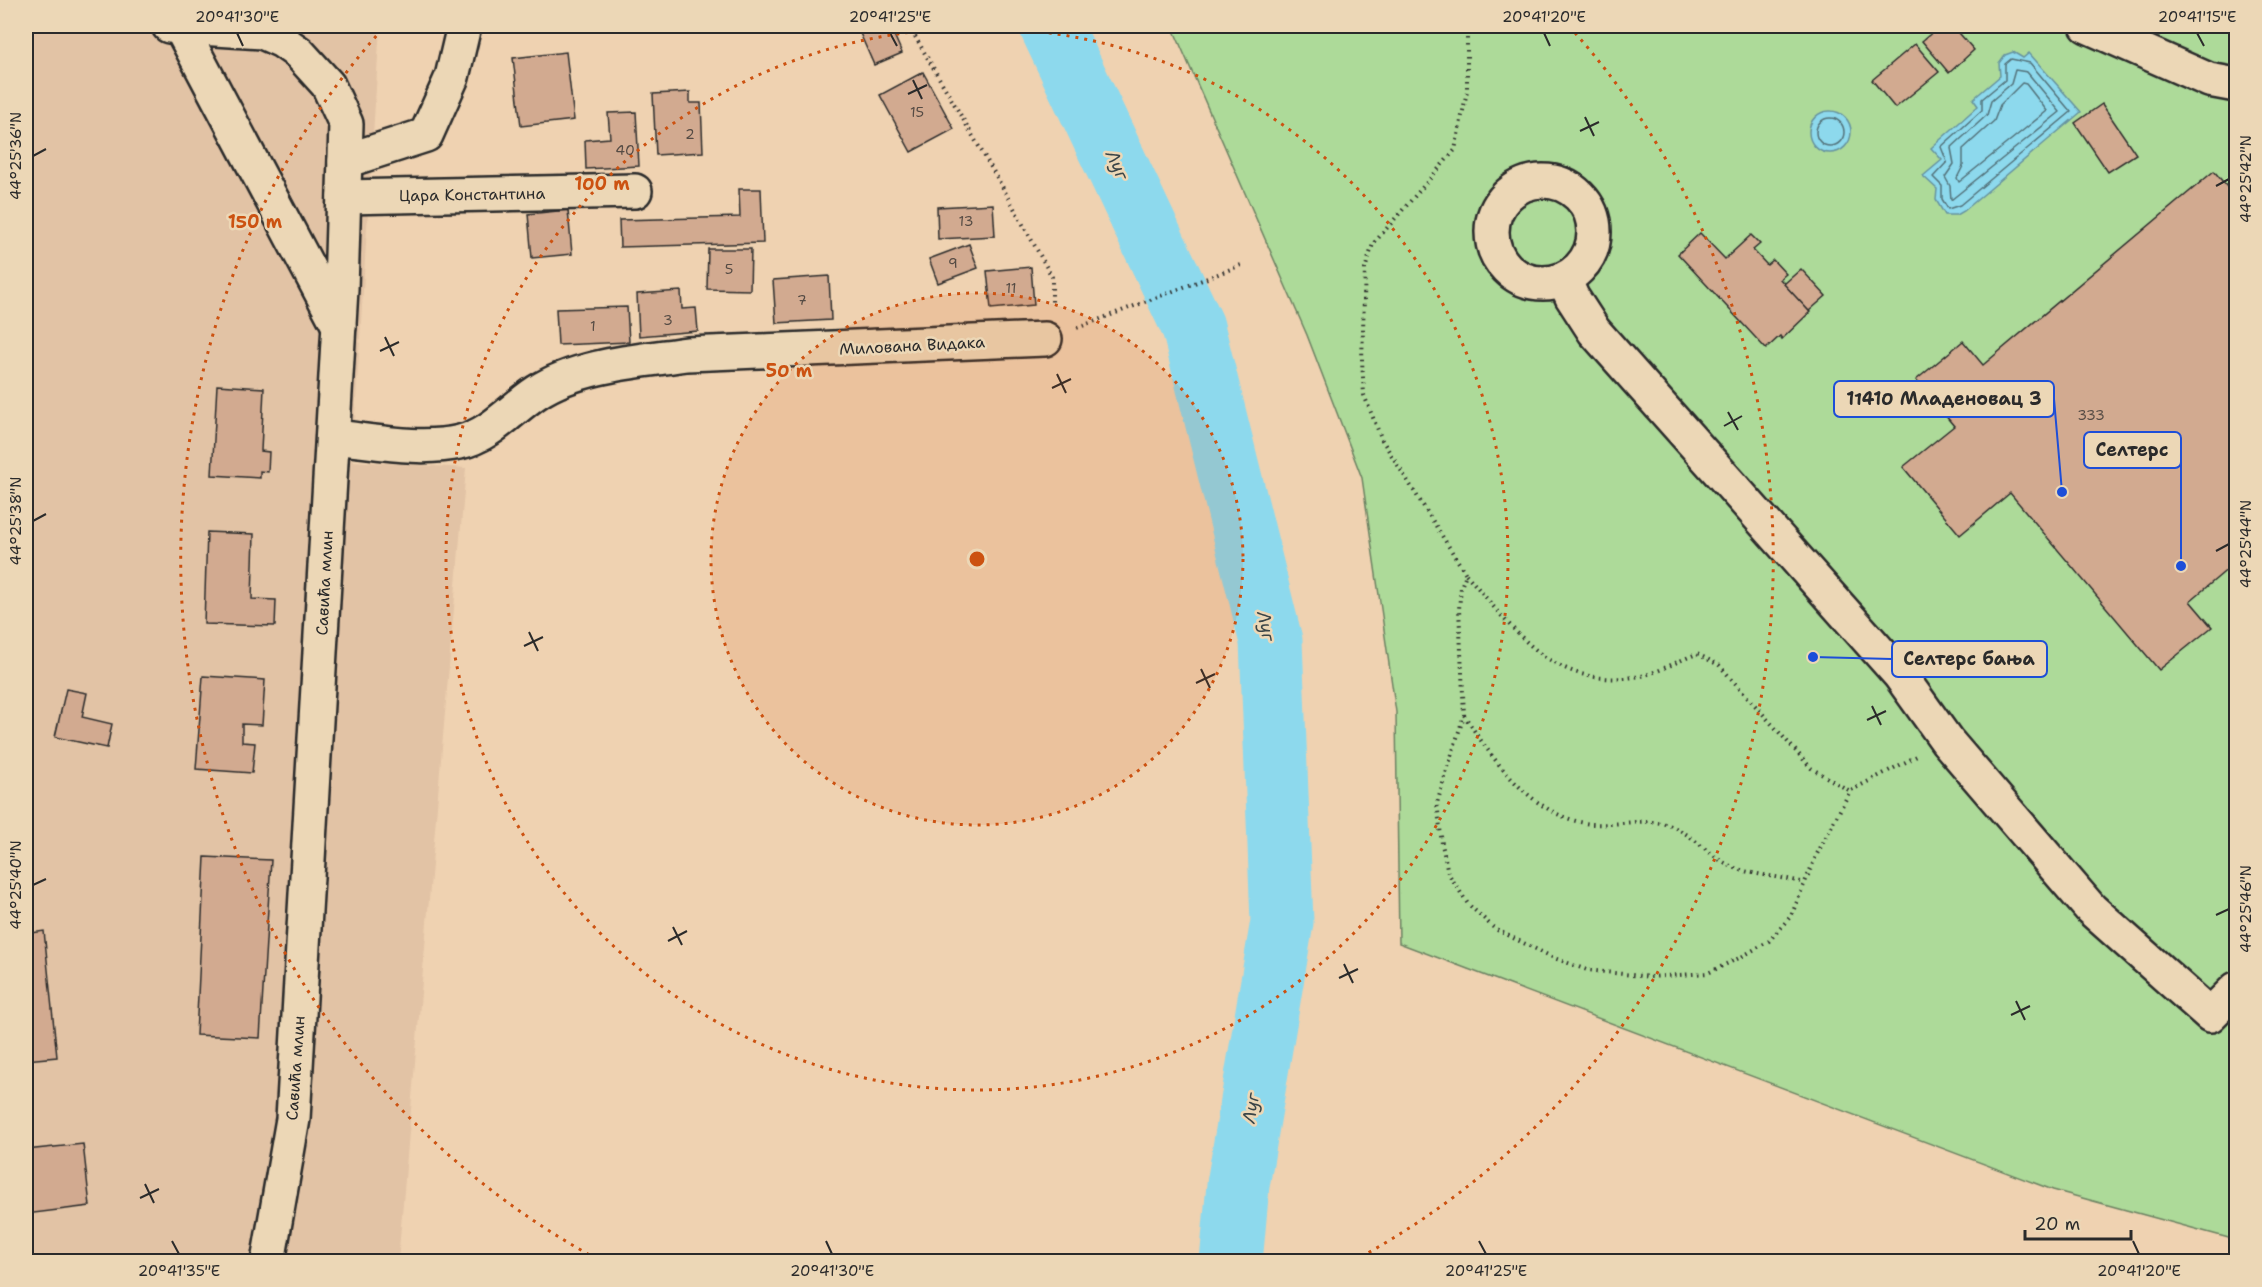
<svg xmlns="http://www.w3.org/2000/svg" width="2262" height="1287" font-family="'Shantell Sans',sans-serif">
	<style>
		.built { fill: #e2c3a5 }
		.green { fill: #adda99; stroke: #6c8262; stroke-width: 1.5 }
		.water { fill: #8dd9ed; stroke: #66939f; stroke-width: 1.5 }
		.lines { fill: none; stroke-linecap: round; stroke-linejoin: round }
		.shore { stroke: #527179; stroke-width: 1.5 }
		.river { stroke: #8dd9ed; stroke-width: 63 }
		.building { fill: #d2aa90; stroke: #2b2b2b; stroke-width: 1.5 }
		.minor-casing { stroke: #2b2b2b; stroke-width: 38 }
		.path { stroke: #2b2b2b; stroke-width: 4; stroke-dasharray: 1.5 4.5; stroke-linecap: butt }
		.minor { stroke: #ecd7b6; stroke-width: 33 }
		.ticks { fill: none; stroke: #2b2b2b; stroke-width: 2 }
		.ring { fill: none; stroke: #cc5211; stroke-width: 3; stroke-dasharray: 3 6 }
		.labels { text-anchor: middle; stroke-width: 5; stroke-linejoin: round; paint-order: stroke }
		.number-label { font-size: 14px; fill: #554b44 }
		.street-label { font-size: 16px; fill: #2b2b2b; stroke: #ecd7b6 }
		.water-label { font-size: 18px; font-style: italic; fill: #3a4548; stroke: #ecd7b6 }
		.centre { fill: #cc5211; stroke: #ecd7b6; stroke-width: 3 }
		.ring-label { font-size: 18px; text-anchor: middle; font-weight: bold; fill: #cc5211; stroke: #ecd7b6; stroke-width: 5; stroke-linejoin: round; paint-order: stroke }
		.leader { fill: none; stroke: #1d4ed8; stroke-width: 2 }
		.callout-dot { fill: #1d4ed8; stroke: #ecd7b6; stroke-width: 2 }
		.callout { fill: #ecd7b6; stroke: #1d4ed8; stroke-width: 2 }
		.callout-label { font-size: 18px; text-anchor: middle; font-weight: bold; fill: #2b2b2b }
		.neatline { fill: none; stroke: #2b2b2b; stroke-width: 2 }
		.ticks-label { font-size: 15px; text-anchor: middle; fill: #2b2b2b }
	</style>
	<rect width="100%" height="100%" fill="#efd2b1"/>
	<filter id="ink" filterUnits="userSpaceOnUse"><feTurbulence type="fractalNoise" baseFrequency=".0167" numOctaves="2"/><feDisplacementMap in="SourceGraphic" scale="12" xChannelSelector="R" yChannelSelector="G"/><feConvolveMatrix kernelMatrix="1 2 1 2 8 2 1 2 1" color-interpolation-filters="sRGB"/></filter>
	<g filter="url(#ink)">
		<polygon class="built" points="26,26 380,26 352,461 466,468 398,1261 26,1261"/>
		<polygon class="green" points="1172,26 2236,26 2236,1240 2053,1190 1399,943 1396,712 1362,478 1307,335"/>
		<g class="water">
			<polygon points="2013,52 2023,58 2029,53 2081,112 1964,211 1957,215 1945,215 1936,200 1937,189 1923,176 1942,160 1931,148 1978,106 1973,99 2000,76 1999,63 2005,55"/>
			<circle cx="1830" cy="132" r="21"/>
		</g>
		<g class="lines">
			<g class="shore">
				<polygon points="2011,59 2030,63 2071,112 1960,205 1948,209 1942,199 1942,186 1933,177 1947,162 1941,147 1982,110 1982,99 2005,80 2005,64"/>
				<polygon points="2015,70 2027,72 2060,112 1951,200 1950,186 1945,177 1954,164 1951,148 1987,115 1991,101 2011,84"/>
				<polygon points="2022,83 2026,84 2047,111 1959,182 1957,178 1963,166 1963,149 1994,121 2000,105"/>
				<circle cx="1830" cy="132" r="14"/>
			</g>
			<polyline class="river" points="1051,26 1193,327 1271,641 1282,922 1238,1185 1231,1262"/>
		</g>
		<g class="building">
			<polygon points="872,26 890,26 902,53 874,65 859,31"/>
			<polygon points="1940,26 1953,26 1974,50 1949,73 1922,41"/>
			<polygon points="1915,44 1939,72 1895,108 1872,80"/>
			<polygon points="566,52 574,120 521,126 513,58"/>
			<polygon points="923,72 954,129 911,152 880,95"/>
			<polygon points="690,92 690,103 701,103 703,152 656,155 653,94"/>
			<polygon points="2102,104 2136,154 2108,172 2075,123"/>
			<polygon points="636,112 639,166 586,169 585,140 610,138 608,113"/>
			<polygon points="2214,171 2236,198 2236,562 2190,601 2212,627 2159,670 2010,493 1960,535 1903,467 1954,426 1916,380 1963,341 1983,365"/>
			<polygon points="739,189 761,189 763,243 620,247 619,220 740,217"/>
			<polygon points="993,204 995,236 938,239 937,207"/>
			<polygon points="568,210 572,254 532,258 528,214"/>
			<polygon points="1700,233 1725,259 1751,235 1760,244 1753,250 1767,265 1773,260 1786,274 1780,279 1810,312 1782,339 1780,336 1766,349 1678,254"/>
			<polygon points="969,244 978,268 938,283 929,259"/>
			<polygon points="708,249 751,249 750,290 707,289"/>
			<polygon points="1031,267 1034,305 991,309 987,271"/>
			<polygon points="1801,269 1826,296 1809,311 1784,284"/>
			<polygon points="829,276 831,320 776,323 773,280"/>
			<polygon points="681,291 682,309 696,308 698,331 639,336 637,294"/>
			<polygon points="627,307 629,342 558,345 556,309"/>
			<polygon points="217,385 264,388 261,451 269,452 268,472 260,471 260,478 212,475"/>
			<polygon points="207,532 254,534 252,599 276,600 275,626 204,624"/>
			<polygon points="203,676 265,680 262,725 242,724 242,742 255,743 252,773 196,769"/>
			<polygon points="66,689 87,693 82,717 112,724 107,748 55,737"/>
			<polygon points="205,857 271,860 260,1038 196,1035"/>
			<polygon points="44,931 57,1057 26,1060 26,934"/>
			<polygon points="83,1144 90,1206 26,1214 26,1150"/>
		</g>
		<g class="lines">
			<defs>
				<g id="minor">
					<polyline points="169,26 262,32 282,41 299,53 328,85 346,124 341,289 293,1119 268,1262"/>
					<polyline points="180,26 339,326"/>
					<polyline points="2087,26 2209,80 2236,85"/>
					<polyline points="345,161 426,135 452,77 464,26"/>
					<circle cx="1543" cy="232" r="51"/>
					<polyline points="344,197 635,191"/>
					<polyline points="1564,279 1572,297 1594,331 1899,674 1947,741 2091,909 2210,1015 2236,989"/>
					<path d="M333 437C375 441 419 451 460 442 491 435 511 409 537 392 578 365 639 361 687 354L1045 339"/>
				</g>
			</defs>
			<use href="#minor" class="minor-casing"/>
			<g class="path">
				<polyline points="909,26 1003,188 1052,277 1052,306"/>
				<polyline points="1467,26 1467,91 1455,150 1373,244 1365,269 1362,360 1364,395 1382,440 1466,574 1461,587 1459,609 1464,715 1437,803 1442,844 1448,873 1468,904 1495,929 1554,958 1587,970 1650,977 1708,973 1741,957 1769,941 1791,916 1816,856 1850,791 1917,756"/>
				<polyline points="1077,328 1244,264"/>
				<path d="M1466 574C1517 633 1553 691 1641 676 1660 672 1679 660 1697 654L1719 665 1811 768 1850 791"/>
				<path d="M1464 715C1493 760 1533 818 1592 824 1617 826 1641 818 1665 824 1694 832 1710 860 1738 869 1759 876 1784 877 1805 883"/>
			</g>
			<use href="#minor" class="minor"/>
		</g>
	</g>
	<path class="ticks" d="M237 33 243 46M890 33 897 46M1544 33 1550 46M2197 33 2204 46M913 80 922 99M908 94 927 85M1585 117 1594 136M1580 131 1599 122M33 156 46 149M2216 186 2229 179M385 337 394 356M380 351 399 342M1057 374 1066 393M1052 388 1071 379M1728 412 1738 430M1724 426 1742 416M33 521 46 514M2216 551 2229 544M529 632 538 651M524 646 543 637M1201 669 1210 688M1196 683 1215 674M1872 706 1881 725M1867 720 1886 711M33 885 46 879M2216 915 2229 909M673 927 682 945M668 941 687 931M1344 964 1353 983M1339 978 1358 969M2016 1001 2025 1020M2011 1015 2030 1006M145 1184 154 1203M140 1198 159 1189M172 1241 179 1254M826 1241 832 1254M1479 1241 1486 1254M2133 1241 2139 1254"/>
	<circle cx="977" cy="559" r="266" fill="#cc5211" fill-opacity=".12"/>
	<g class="ring">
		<circle cx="977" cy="559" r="266"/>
		<circle cx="977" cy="559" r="531"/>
		<path d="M597 1259A797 797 0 0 1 385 26M1569 26A797 797 0 0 1 1357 1259"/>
	</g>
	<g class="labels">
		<g class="number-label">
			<text x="917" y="117">15</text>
			<text x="690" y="139">2</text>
			<text x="625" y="155">40</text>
			<text x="966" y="226">13</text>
			<text x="953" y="268">9</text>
			<text x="729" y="274">5</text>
			<text x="1011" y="293">11</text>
			<text x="802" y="305">7</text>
			<text x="668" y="325">3</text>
			<text x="593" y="331">1</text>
			<text x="2091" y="420">333</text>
		</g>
		<g class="street-label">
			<text transform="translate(472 194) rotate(-1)" y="6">Цара Константина</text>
			<text transform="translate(912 345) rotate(-3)" y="6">Милована Видака</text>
			<text transform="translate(324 583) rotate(-87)" y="6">Савића млин</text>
			<text transform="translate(295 1068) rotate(-86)" y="6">Савића млин</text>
		</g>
		<g class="water-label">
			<text transform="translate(1117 165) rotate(65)" y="6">Луг</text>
			<text transform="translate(1266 626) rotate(78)" y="6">Луг</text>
			<text transform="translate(1251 1108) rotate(-81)" y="6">Луг</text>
		</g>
	</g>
	<circle cx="977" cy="559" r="9" class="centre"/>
	<g class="ring-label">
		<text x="602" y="190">100 m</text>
		<text x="255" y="228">150 m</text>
		<text x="789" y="377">50 m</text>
	</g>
	<path class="leader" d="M2062 492L2054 399M2181 566L2181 450M1813 657L1892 659"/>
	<g class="callout-dot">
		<circle cx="2062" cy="492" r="6"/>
		<circle cx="2181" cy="566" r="6"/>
		<circle cx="1813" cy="657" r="6"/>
	</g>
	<g class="callout">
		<rect x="1834" y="381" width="220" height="36" rx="6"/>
		<rect x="2084" y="432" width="97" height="36" rx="6"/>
		<rect x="1892" y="641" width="155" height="36" rx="6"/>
	</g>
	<g class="callout-label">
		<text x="1944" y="405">11410 Младеновац 3</text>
		<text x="2132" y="456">Селтерс</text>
		<text x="1969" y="665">Селтерс бања</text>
	</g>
	<rect width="2262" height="1287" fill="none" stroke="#ecd7b6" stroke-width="66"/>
	<path d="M2025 1230v9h106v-9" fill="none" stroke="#2b2b2b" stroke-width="3"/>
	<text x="2034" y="1230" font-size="18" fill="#2b2b2b" stroke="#ecd7b6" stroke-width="4.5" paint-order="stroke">20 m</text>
	<rect x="33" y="33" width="2196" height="1221" class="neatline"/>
	<g class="ticks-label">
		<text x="237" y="22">20°41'30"E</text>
		<text x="890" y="22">20°41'25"E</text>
		<text x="1544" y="22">20°41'20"E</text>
		<text x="2197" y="22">20°41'15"E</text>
		<text transform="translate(16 156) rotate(-90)" y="5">44°25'36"N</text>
		<text transform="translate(2246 179) rotate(-90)" y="5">44°25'42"N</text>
		<text transform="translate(16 521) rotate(-90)" y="5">44°25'38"N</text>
		<text transform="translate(2246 544) rotate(-90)" y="5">44°25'44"N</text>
		<text transform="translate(16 885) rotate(-90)" y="5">44°25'40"N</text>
		<text transform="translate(2246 909) rotate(-90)" y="5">44°25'46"N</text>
		<text x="179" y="1276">20°41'35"E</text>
		<text x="832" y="1276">20°41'30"E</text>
		<text x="1486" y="1276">20°41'25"E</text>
		<text x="2139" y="1276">20°41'20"E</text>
	</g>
</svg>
